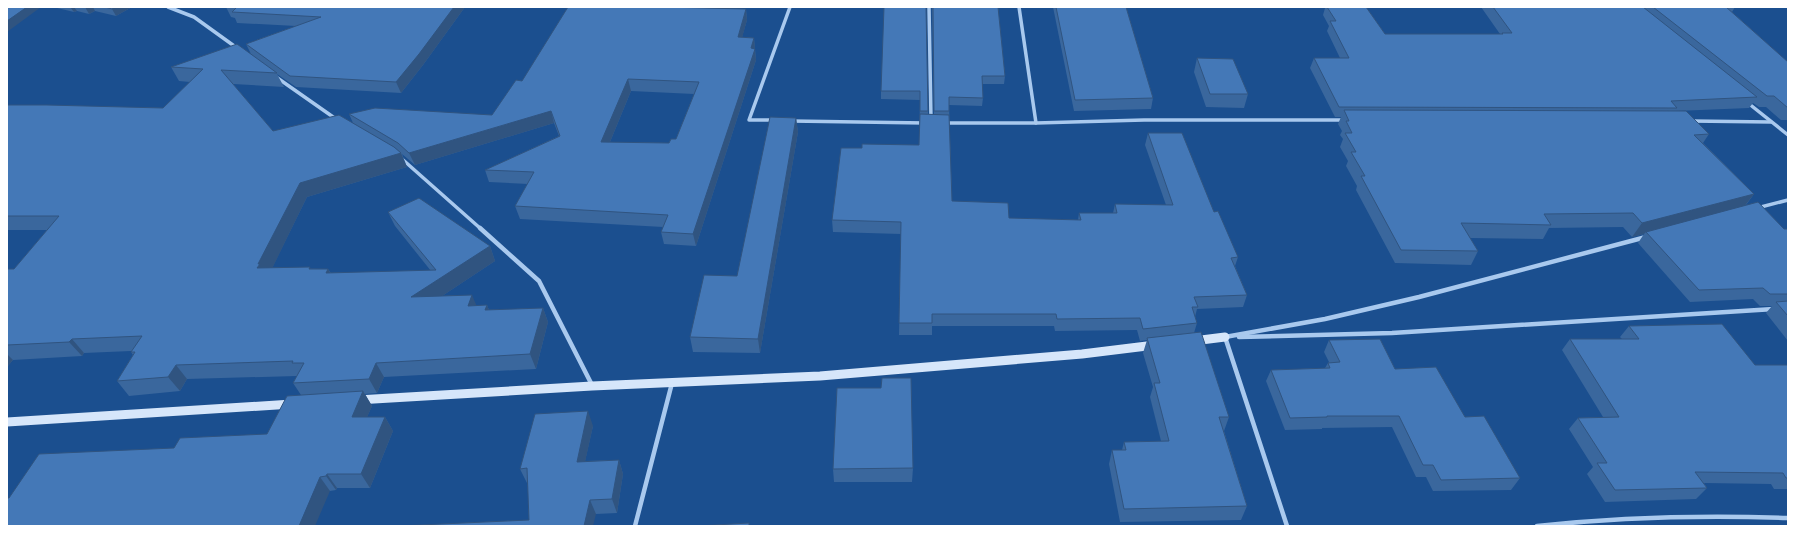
<svg xmlns="http://www.w3.org/2000/svg" width="1795" height="533" font-family="'Titillium Web',sans-serif">
	<style>
		.lines { fill: none; stroke-linecap: round; stroke-linejoin: round }
		.street-far1 { stroke: #a9c9ee; stroke-width: 3.5 }
		.street { stroke: #a9c9ee; stroke-width: 4.5 }
		.secondary { stroke: #d6e6fa; stroke-width: 9 }
		.wall { fill: #3a679d; fill-rule: evenodd }
		.shaded-wall { fill: #305480 }
		.building { fill: #4478b7; stroke: #305480; fill-rule: evenodd }
	</style>
	<rect width="100%" height="100%" fill="#1b4f8f"/>
	<g class="lines">
		<g class="street-far1">
			<polyline points="168,7 194,17 237,48"/>
			<polyline points="929,7 931,119"/>
			<polyline points="1019,7 1036,123"/>
			<polyline points="276,77 336,119"/>
			<polyline points="1748,103 1788,135"/>
			<polyline points="773,120 749,120 790,7"/>
			<polyline points="791,121 925,123"/>
			<polyline points="1691,121 1771,122"/>
			<polyline points="945,123 1036,123 1144,120 1345,120"/>
			<polyline points="402,159 481,229"/>
			<polyline points="1757,208 1788,200"/>
		</g>
		<g class="street">
			<polyline points="480,228 539,281 592,385"/>
			<polyline points="1225,337 1325,319 1419,297 1646,237"/>
			<polyline points="1225,337 1287,526"/>
			<polyline points="1239,337 1392,333 1774,309"/>
			<polyline points="635,526 672,383"/>
			<path d="M1537 526C1621 517 1704 515 1788 518"/>
		</g>
		<g class="secondary">
			<polyline points="1193,341 1225,337"/>
			<polyline points="357,400 592,386 820,376 1082,354 1155,345"/>
			<polyline points="7,422 292,404"/>
		</g>
	</g>
	<g class="wall">
		<polygon points="53,7 132,7 116,16 95,11 89,14 77,11 74,12"/>
		<path d="M226 7H465L423 65 401 93 296 87 277 74 284 87 233 84 273 131 353 123 349 114 492 115 522 81 746 9 747 20 742 37 754 38 756 60 696 246 664 244 661 232 663 227 520 219 515 206 528 184 489 182 485 170 559 136 554 123 415 165 402 154 407 167 307 197 272 268 328 269 331 273 431 271 395 226 388 212 490 246 495 261 442 296 476 306 487 305 489 310 543 308 548 322 536 369 384 377 377 393 365 394 372 406 367 417H385L393 431 370 488H337L336 490 330 491 9 498 174 448 267 434 301 395 293 383 297 376 187 379 180 391 129 396 117 381 133 355 131 352V351L84 353 82 356 13 360 7 367V269H14L47 230H7V105L163 108 190 82 179 81 171 67 251 54 246 44 296 26 237 23 235 18 231 17ZM631 91 694 94 676 139 669 143 610 142Z"/>
		<polygon points="926,7 928,114 934,115 932,7 998,7 1005,76 1004,84 982,84 983,98 982,106 949,105 952,201 1009,218 1078,220 1079,213 1113,213 1115,204 1166,205 1145,145 1148,133 1214,212 1238,257 1235,266 1247,295 1243,307 1197,309 1195,317 1197,323 1194,333 1229,417 1224,431 1247,506 1241,520 1120,522 1109,464 1112,450 1122,450 1124,442 1161,441 1150,397 1153,387 1143,353 1147,340 1140,341 1137,330 1055,331 1054,326 932,326 932,335 899,335 901,234 833,232 832,220 862,148 919,145 920,100 881,99 881,91"/>
		<polygon points="1053,7 1126,7 1153,98 1151,109 1074,111"/>
		<polygon points="1325,7 1366,7 1385,34 1500,34 1481,7 1735,7 1732,12 1788,62 1788,120 1781,120 1766,107 1759,107 1753,103 1749,108 1676,111 1709,134 1703,143 1754,194 1746,205 1784,229 1788,229 1788,341 1766,313 1772,306 1760,306 1753,299 1690,302 1638,243 1644,234 1632,237 1623,227 1549,228 1543,239 1470,238 1478,251 1471,265 1395,263 1356,190 1357,186 1346,166 1348,161 1340,147 1343,139 1340,135 1342,131 1338,124 1341,117 1335,117 1310,68 1314,58 1340,58 1327,31 1329,26 1323,15 1325,8"/>
		<polygon points="1197,58 1248,94 1244,108 1206,107 1194,72"/>
		<polygon points="796,118 798,132 760,353 693,352 690,337 737,276"/>
		<polygon points="1629,326 1755,365 1788,365 1788,489 1774,489 1771,484 1704,483 1707,488 1696,499 1605,502 1587,474 1593,467 1569,429 1578,418 1603,417 1562,350 1570,339 1622,339 1620,337"/>
		<polygon points="1329,340 1395,369 1465,417 1520,478 1511,490 1433,491 1426,477 1416,477 1392,427 1322,428 1322,429 1285,430 1266,381 1271,370 1325,368 1328,363 1329,362 1324,352"/>
		<polygon points="881,388 913,468 912,482 834,482 833,469"/>
		<polygon points="593,426 585,461 619,460 623,474 617,513 596,514 529,520 528,483 527,483 520,469"/>
	</g>
	<g class="shaded-wall">
		<polygon points="27,7 41,7 7,32 7,21"/>
		<polygon points="70,7 74,7 77,11 74,12"/>
		<polygon points="85,7 93,7 95,11 89,14"/>
		<polygon points="115,7 132,7 116,16 112,9"/>
		<polygon points="454,7 465,7 423,65 401,93 396,82"/>
		<polygon points="746,9 747,20 739,49 738,37"/>
		<polygon points="754,38 756,60 696,246 693,234"/>
		<polygon points="628,79 631,91 605,154 601,142"/>
		<polygon points="551,111 554,123 415,165 409,153"/>
		<polygon points="796,118 798,132 760,353 758,339"/>
		<polygon points="401,153 407,167 307,197 268,277 257,268 258,264 300,183"/>
		<polygon points="1754,194 1743,208 1646,232 1644,234 1632,237 1642,223"/>
		<polygon points="490,246 495,261 418,312 411,297"/>
		<polygon points="328,269 337,283 326,273"/>
		<polygon points="472,295 478,309 468,306"/>
		<polygon points="487,305 493,320 485,310"/>
		<polygon points="543,308 548,322 536,369 530,354"/>
		<polygon points="72,339 84,353 82,356 69,342"/>
		<polygon points="7,354 13,360 7,367"/>
		<polygon points="376,363 384,377 377,393 369,379"/>
		<polygon points="176,365 187,379 180,391 168,377"/>
		<polygon points="363,391 372,406 361,431 352,417"/>
		<polygon points="588,411 593,426 582,476 577,462"/>
		<polygon points="385,417 393,431 370,488 361,474"/>
		<polygon points="619,460 623,474 617,513 612,499"/>
		<polygon points="327,474 337,488 336,490 326,476"/>
		<polygon points="320,477 330,491 315,526 299,526"/>
		<polygon points="590,500 596,514 593,526 584,526"/>
	</g>
	<g class="building">
		<polygon points="7,7 27,7 7,21"/>
		<polygon points="105,7 115,7 112,9"/>
		<polygon points="229,7 454,7 419,54 396,82 290,76 246,44 321,17 232,12 237,7"/>
		<path d="M568 7H662L746 9 738 37 754 38 751 48 755 49 693 234 661 232 668 215 515 206 534 172 485 170 560 136 551 111 409 153 398 143 349 114 375 108 492 115 516 80 522 81ZM628 79 699 82 676 139H671L669 143 601 142Z"/>
		<polygon points="884,7 926,7 928,111 920,111 920,91 881,91"/>
		<polygon points="933,7 998,7 1005,76 982,76 983,98 949,97 949,111 934,111"/>
		<polygon points="1056,7 1126,7 1153,98 1075,100"/>
		<polygon points="1327,7 1366,7 1385,34 1503,34 1502,33 1512,33 1493,7 1643,7 1757,97 1671,101 1677,108 1339,107 1314,58 1349,58 1330,21 1336,21"/>
		<polygon points="1653,7 1726,7 1788,62 1788,108 1774,96 1767,96"/>
		<polygon points="237,44 277,73 221,70 273,131 339,115 394,147 401,153 300,183 258,264 260,264 257,268 310,267 309,269 328,269 326,273 436,270 388,212 419,198 490,246 411,297 472,295 468,306 487,305 485,310 543,308 530,354 376,363 369,379 293,383 304,363 292,363 293,361 176,365 168,377 117,381 135,352 131,352 142,336 72,339 69,342 7,345 7,269 14,269 59,216 7,216 7,105 47,105 163,108 203,69 171,67"/>
		<polygon points="1197,58 1233,59 1248,94 1210,94"/>
		<polygon points="1344,110 1686,111 1709,134 1694,135 1754,194 1642,223 1633,213 1544,214 1551,225 1461,223 1478,251 1401,250 1361,176 1365,176 1351,152 1356,152 1345,133 1352,133 1346,121 1349,121"/>
		<polygon points="920,114 949,115 952,201 1008,203 1009,218 1081,220 1079,213 1117,213 1115,204 1173,205 1148,133 1182,133 1214,212 1218,211 1238,257 1231,258 1247,295 1194,297 1198,307 1192,307 1197,323 1143,329 1140,318 1057,319 1056,314 932,314 932,323 899,323 901,222 832,220 841,148 862,148 862,144 919,145"/>
		<polygon points="770,117 796,118 758,339 690,337 704,275 737,276"/>
		<polygon points="1758,202 1784,229 1788,229 1788,294 1770,294 1763,288 1699,290 1646,232"/>
		<polygon points="1788,301 1788,316 1776,302"/>
		<polygon points="1722,324 1755,365 1788,365 1788,478 1786,478 1783,473 1695,472 1707,488 1615,490 1597,463 1607,463 1578,418 1619,417 1570,339 1639,339 1629,326"/>
		<polygon points="1201,332 1229,417 1219,417 1247,506 1124,509 1112,450 1126,450 1124,442 1169,441 1154,383 1160,383 1147,338"/>
		<polygon points="1380,339 1395,369 1436,367 1465,417 1484,416 1520,478 1441,480 1433,465 1423,465 1399,416 1327,416 1327,417 1290,418 1271,370 1330,368 1328,363 1340,362 1329,340"/>
		<polygon points="882,378 911,378 913,468 833,469 837,388 881,388"/>
		<polygon points="363,391 352,417 385,417 361,474 327,474 326,476 320,477 299,526 7,526 7,498 9,498 39,454 174,448 180,438 267,434 287,396"/>
		<polygon points="588,411 577,462 619,460 612,499 590,500 584,526 398,526 529,520 527,468 520,469 535,414"/>
		<polygon points="749,523 749,526 698,526"/>
	</g>
	<rect width="1795" height="533" fill="none" stroke="#ffffff" stroke-width="16"/>
</svg>
